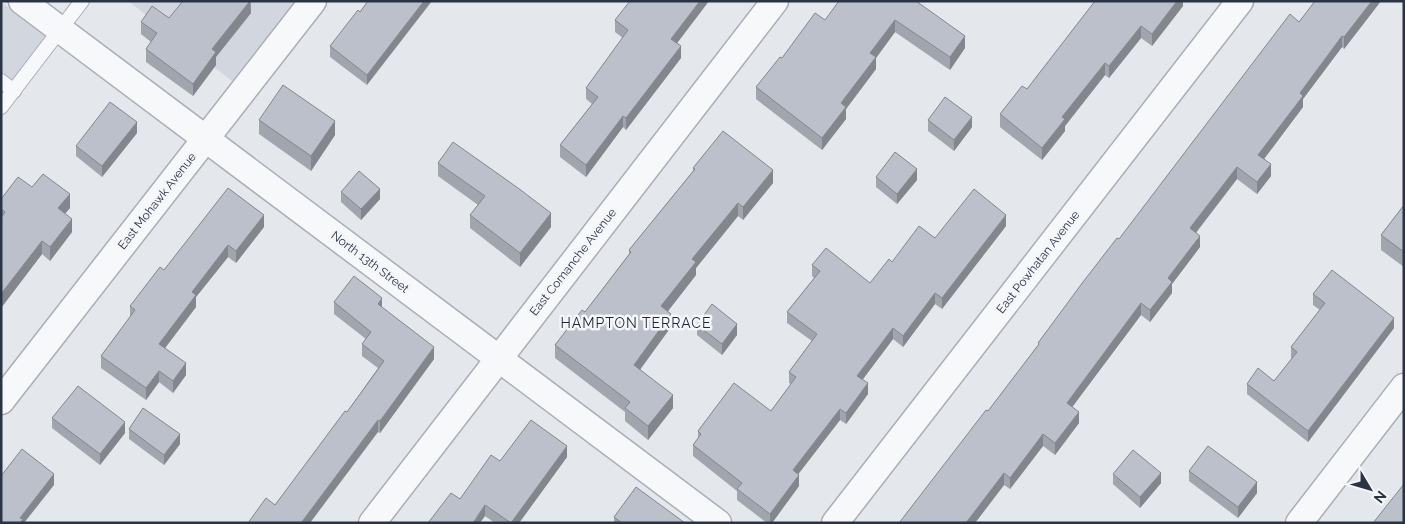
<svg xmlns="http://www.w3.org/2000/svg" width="1405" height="524" font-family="Raleway,sans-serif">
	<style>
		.built { fill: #d2d6de }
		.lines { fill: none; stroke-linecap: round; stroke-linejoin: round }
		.lane-casing { stroke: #a9aeb7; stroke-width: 16 }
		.street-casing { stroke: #a9aeb7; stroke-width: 29 }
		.lane { stroke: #f7f8fa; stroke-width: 14 }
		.street { stroke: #f7f8fa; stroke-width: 26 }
		.wall { fill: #a1a5ae }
		.shaded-wall { fill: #83868d }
		.building { fill: #bbc0ca; stroke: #83868d }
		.labels { text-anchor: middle; stroke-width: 5; stroke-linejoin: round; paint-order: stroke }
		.street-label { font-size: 12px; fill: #2b3445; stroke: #f4f6f9 }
		.neighbourhood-label { font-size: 14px; letter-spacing: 1px; fill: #1d2536; stroke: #f4f6f9 }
	</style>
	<rect width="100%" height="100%" fill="#e4e7ec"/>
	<g class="built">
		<polygon points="128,1 295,1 232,81"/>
		<polygon points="1,2 51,39 1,98"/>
	</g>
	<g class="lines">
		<defs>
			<g id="lane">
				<polyline points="1,81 14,91"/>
				<polyline points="1,107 82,1"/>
			</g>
			<g id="street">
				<polyline points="22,1 718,523"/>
				<polyline points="1,401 313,1"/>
				<polyline points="372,523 775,1"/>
				<polyline points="835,523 1240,1"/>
				<polyline points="1299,523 1404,387"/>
			</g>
		</defs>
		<use href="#lane" class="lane-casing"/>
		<use href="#street" class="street-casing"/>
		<use href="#lane" class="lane"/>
		<use href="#street" class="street"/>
	</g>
	<g class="wall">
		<polygon points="251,1 251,13 216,57 216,65 193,96 146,62 146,49 151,42 141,34 141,22 169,18"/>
		<polygon points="368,1 367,85 330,57 330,46 360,12"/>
		<polygon points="709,1 677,43 681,58 626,130 623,127 586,177 560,157 560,145 592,104 586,99 586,88 623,38 615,32 615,20"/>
		<polygon points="916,1 965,48 950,70 895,32 876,58 876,69 846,109 846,119 822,150 756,99 756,87 782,58 825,20"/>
		<polygon points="1183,1 1183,6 1152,46 1141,38 1109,78 1105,75 1065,126 1065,131 1042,160 1000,127 1000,114 1027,89"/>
		<polygon points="1381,1 1344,49 1342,47 1303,99 1303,107 1264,159 1271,176 1257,194 1237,179 1196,233 1200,247 1172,284 1172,293 1150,322 1141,315 1072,407 1079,423 1055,455 1043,446 1010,489 1004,485 975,523 899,523 988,411 1038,346 1038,343 1119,239 1299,22"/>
		<polygon points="259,120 335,135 311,171 259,134"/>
		<polygon points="928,120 972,127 954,151 928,131"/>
		<polygon points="137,133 102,177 76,156 76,146"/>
		<polygon points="438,163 551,227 520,267 470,228 470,215 478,205 438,176"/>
		<polygon points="693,168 773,183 743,220 738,216 696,268 696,275 668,311 671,327 640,369 673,408 648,440 625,421 625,412 555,358 555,345 585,312 629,254 629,250 693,171"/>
		<polygon points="876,177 917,180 897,204 876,187"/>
		<polygon points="32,187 70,208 65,213 72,232 50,261 42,254 1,308 1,199"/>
		<polygon points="341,192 380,199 361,220 341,202"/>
		<polygon points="1404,205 1404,267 1381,250 1381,235"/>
		<polygon points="1006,226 942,309 935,304 903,347 893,339 863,379 868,394 846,424 840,420 798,474 799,486 772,523 767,523 737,500 737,491 693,456 693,445 698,439 698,431 771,411 791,384 789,383 789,372 812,341 787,323 787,312 814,278 812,276 812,265 870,283 892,262 935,238"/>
		<polygon points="264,227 236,263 228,257 196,297 196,307 165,348 186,375 173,393 159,382 146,400 101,368 101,356 130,317 130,306 164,270"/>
		<polygon points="1313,294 1394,328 1308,442 1247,394 1247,384 1274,381 1292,358 1291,358 1291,347 1320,310 1313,305"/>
		<polygon points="334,302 382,307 434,359 380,433 378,432 275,505 347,412 378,368 362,356 362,344 366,339 334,314"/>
		<polygon points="697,325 737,335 722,355 697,335"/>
		<polygon points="52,418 125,433 100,465 52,428"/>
		<polygon points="129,429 180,444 164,465 129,439"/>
		<polygon points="567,457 519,523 495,523 460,499 500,461"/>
		<polygon points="1189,471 1257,493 1238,518 1189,481"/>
		<polygon points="1113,474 1161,483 1140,508 1113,484"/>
		<polygon points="614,517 685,523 614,523"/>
	</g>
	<g class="shaded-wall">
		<polygon points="250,1 251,13 216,57 216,65 193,96 193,84 212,49"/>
		<polygon points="424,1 432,1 367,85 367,75"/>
		<polygon points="700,1 709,1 671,51 671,39"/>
		<polygon points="1177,1 1183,1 1183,6 1152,46 1152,34"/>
		<polygon points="1372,1 1381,1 1344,49 1344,37"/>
		<polygon points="895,20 895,32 876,58 876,69 846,109 846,119 822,150 822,138 841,103 870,53"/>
		<polygon points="1141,26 1141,38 1109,78 1109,66"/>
		<polygon points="965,36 965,48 950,70 950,57"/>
		<polygon points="1342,36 1342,47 1303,99 1303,107 1258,167 1258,155 1300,93"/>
		<polygon points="681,46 681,58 626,130 626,118"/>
		<polygon points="1105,63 1105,75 1065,126 1065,131 1042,160 1042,148 1062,117"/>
		<polygon points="623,116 623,127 586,177 586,165"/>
		<polygon points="972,117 972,127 954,151 954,140"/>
		<polygon points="335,121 335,135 311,171 311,156"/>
		<polygon points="137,122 137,133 102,177 102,166"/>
		<polygon points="1271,164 1271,176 1257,194 1257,182"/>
		<polygon points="1237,167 1237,179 1190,240 1190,228"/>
		<polygon points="917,169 917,180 897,204 897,194"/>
		<polygon points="773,170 773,183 743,220 743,207"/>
		<polygon points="380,189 380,199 361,220 361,209"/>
		<polygon points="70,194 70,208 58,222 58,208"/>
		<polygon points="738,203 738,216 696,268 696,275 661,320 661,306 692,259"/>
		<polygon points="551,213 551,227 520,267 520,253"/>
		<polygon points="264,215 264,227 236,263 236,251"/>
		<polygon points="1006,215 1006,226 942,309 942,298"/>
		<polygon points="72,219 72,232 50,261 50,247"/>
		<polygon points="1200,236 1200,247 1172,284 1172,293 1150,322 1150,310 1168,278"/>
		<polygon points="42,241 42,254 1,308 1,294"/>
		<polygon points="228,245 228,257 196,297 196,307 159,356 159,344 192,292"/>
		<polygon points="935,293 935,304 903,347 903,336"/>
		<polygon points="382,298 382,310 378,304"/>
		<polygon points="1141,303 1141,315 1067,414 1067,403"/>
		<polygon points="671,314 671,327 634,378 634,365"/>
		<polygon points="1394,318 1394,328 1308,442 1308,431"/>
		<polygon points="737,324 737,335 722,355 722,344"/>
		<polygon points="893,328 893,339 857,387 857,376"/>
		<polygon points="434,347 434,359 380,433 380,421"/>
		<polygon points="186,363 186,375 173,393 173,381"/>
		<polygon points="159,371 159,382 146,400 146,388"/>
		<polygon points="868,383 868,394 846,424 846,413"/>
		<polygon points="673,395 673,408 648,440 648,426"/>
		<polygon points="840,409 840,420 793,481 793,470"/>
		<polygon points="1079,412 1079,423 1055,455 1055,443"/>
		<polygon points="378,420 378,432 310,523 301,523"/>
		<polygon points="125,422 125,433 100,465 100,454"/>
		<polygon points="180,434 180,444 164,465 164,455"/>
		<polygon points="1043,434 1043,446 1010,489 1010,478"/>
		<polygon points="567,446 567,457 519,523 511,523"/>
		<polygon points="1004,473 1004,485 975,523 966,523"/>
		<polygon points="1161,473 1161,483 1140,508 1140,497"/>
		<polygon points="54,474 54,485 24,523 20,523 20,518"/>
		<polygon points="799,475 799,486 772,523 770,523 770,514"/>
		<polygon points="1257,482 1257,493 1238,518 1238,507"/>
		<polygon points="485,505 485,516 480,523 473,523"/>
	</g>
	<g class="building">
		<polygon points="183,1 250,1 212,49 216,52 193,84 146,49 157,33 141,22 152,6 169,18"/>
		<polygon points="368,1 424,1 367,75 330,46 358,10 360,12"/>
		<polygon points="630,1 700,1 671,39 681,46 626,118 623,116 586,165 560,145 598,97 586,88 628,30 615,20"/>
		<polygon points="839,1 916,1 965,36 950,57 895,20 870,53 876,57 841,103 846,107 822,138 756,87 780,57 782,58 815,13 825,20"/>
		<polygon points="1095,1 1177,1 1152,34 1141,26 1109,66 1105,63 1062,117 1065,119 1042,148 1000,114 1022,86 1027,89"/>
		<polygon points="1315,1 1372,1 1344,37 1342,36 1300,93 1303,96 1258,155 1271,164 1257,182 1237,167 1190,228 1200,236 1168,278 1172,282 1150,310 1141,303 1067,403 1079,412 1055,443 1043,434 1010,478 1004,473 966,523 899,523 986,410 988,411 1039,344 1038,343 1083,282 1117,238 1119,239 1290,14 1299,22"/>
		<polygon points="283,85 335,121 311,156 259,120"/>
		<polygon points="945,97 972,117 954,140 928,120"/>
		<polygon points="110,102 137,122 102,166 76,146"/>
		<polygon points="723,131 773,170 743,207 738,203 692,259 696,262 661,306 671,314 634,365 673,395 648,426 625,408 630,402 555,345 582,310 585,312 631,252 629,250 695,169 693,168"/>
		<polygon points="453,142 518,188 551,213 520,253 470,215 485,196 438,163"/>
		<polygon points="895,152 917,169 897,194 876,177"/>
		<polygon points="359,171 380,189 361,209 341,192"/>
		<polygon points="43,174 70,194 58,208 72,219 50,247 42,241 1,294 1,218 5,212 1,209 1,199 18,177 32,187"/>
		<polygon points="228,188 264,215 236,251 228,245 192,292 196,295 159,344 186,363 173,381 159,371 146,388 101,356 135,310 130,306 160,267 164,270"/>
		<polygon points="974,189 1006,215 942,298 935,293 903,336 893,328 857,376 868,383 846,413 840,409 793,470 799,475 770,514 737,489 742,483 693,445 701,434 698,431 734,383 771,411 796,377 789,372 817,334 787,312 820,271 812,265 826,248 870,283 889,259 892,262 919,226 935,238"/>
		<polygon points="1404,205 1404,252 1381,235"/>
		<polygon points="1332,270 1394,318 1308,431 1247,384 1258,368 1274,381 1297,352 1291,347 1325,303 1313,294"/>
		<polygon points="354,276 382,298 378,304 434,347 380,421 378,420 301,523 248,523 266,498 275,505 345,411 347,412 384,361 362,344 371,332 334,302"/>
		<polygon points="712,304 737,324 722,344 697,325"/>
		<polygon points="78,386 125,422 100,454 52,418"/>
		<polygon points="143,408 180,434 164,455 129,429"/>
		<polygon points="531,420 567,446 511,523 485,505 473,523 428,523 451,493 460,499 491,455 500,461"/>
		<polygon points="1208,446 1257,482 1238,507 1189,471"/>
		<polygon points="22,449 54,474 20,518 23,519 20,523 1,523 1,476"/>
		<polygon points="1133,450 1161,473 1140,497 1113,474"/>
		<polygon points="1404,484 1404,523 1373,523"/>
		<polygon points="636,487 685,523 622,523 614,517"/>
	</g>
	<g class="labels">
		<g class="street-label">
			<text transform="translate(157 201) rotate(-52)" y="4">East Mohawk Avenue</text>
			<text transform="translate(370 262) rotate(37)" y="4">North 13th Street</text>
			<text transform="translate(573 262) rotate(-52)" y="4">East Comanche Avenue</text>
			<text transform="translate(1038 262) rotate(-52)" y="4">East Powhatan Avenue</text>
		</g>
		<g class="neighbourhood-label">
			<text x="636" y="328">HAMPTON TERRACE</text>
		</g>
	</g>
	<rect width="1405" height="524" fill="none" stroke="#2b3445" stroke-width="5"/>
	<g transform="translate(1370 489) rotate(128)" stroke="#f4f6f9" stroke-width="4" paint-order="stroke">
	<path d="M0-4L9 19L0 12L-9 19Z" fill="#2b3445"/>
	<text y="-8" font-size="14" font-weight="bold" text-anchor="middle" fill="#2b3445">N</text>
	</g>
</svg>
